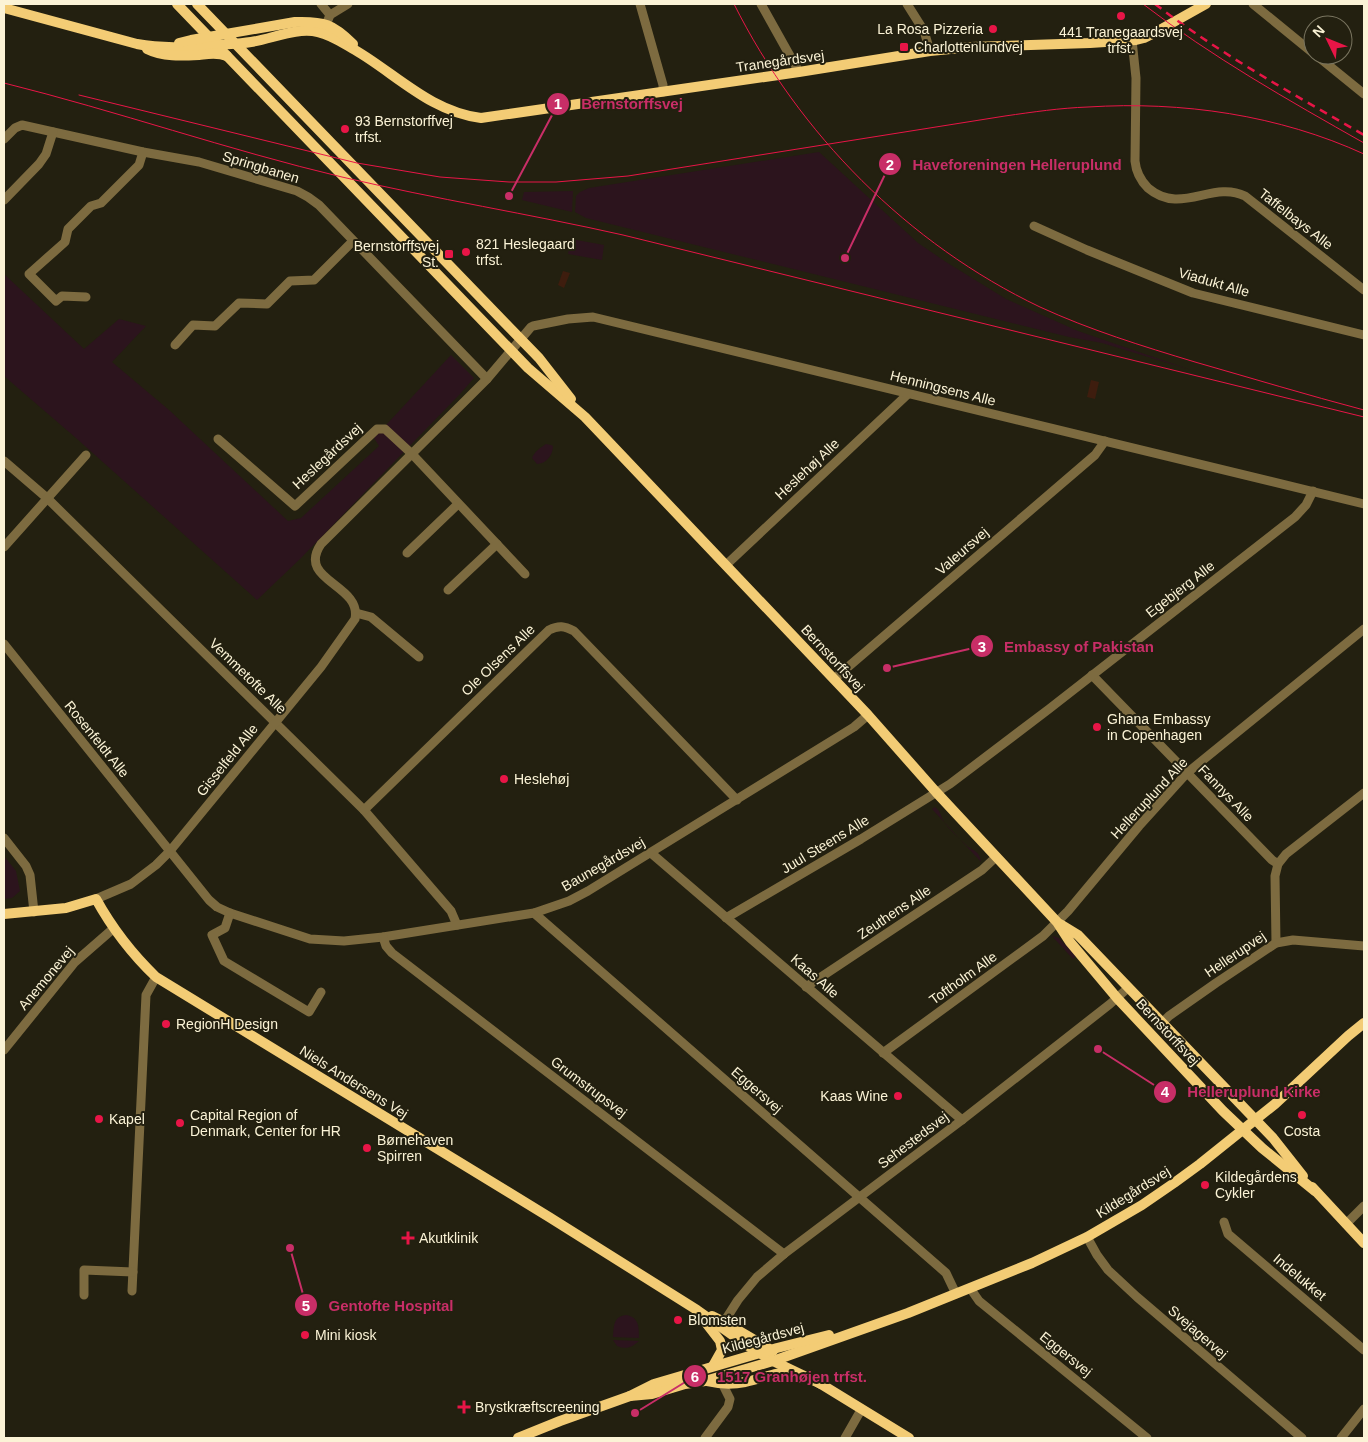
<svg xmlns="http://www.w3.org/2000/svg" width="1368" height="1442" font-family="Helvetica,sans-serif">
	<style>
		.green { fill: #2c141d }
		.water { fill: #3e1d0e }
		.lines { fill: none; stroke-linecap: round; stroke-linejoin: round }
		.street { stroke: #7d6b40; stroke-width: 9 }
		.secondary { stroke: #f3cc75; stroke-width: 10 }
		.tram { stroke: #e81547; stroke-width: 1 }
		.rail { stroke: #e81547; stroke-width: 2.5; stroke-dasharray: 8 6; stroke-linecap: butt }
		.poi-dot { fill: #e81547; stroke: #232010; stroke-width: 2 }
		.labels { text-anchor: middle; stroke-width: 4; stroke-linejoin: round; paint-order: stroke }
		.poi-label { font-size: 14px; fill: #fbf3d6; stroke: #232010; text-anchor: start }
		.street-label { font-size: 14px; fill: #fbf3d6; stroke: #232010 }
		.leader { fill: none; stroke: #c82e67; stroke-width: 2 }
		.callout-dot { fill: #c82e67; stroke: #232010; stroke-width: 2 }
		.mark-label { font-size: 15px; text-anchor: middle; font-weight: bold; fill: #fff }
		.callout-label { font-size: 15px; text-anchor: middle; font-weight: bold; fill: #c82e67; stroke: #232010; stroke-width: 4; stroke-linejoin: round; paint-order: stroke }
	</style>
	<rect width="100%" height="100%" fill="#232010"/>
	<g class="green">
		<polygon points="819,152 918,243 946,262 1006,299 1078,331 1191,370 1102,343 1069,337 586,218 575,212 576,196 580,192 589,188"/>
		<polygon points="573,191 572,212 522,200 524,192"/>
		<polygon points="571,239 604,245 602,260 568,254"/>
		<polygon points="4,274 84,349 119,319 146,326 112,362 169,410 288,521 301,518 379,446 374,438 451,355 474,378 460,394 300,559 257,600 76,438 4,376"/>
		<path d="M546 444 551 445 553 446C553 455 546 464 537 464L532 458C535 451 540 448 546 444Z"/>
		<path d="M935 807C941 812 940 814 943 820 947 828 960 839 966 845 973 852 979 849 981 862L932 809Z"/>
		<polygon points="4,856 16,871 20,891 12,898 4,899"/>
		<polygon points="1052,936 1059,938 1076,956 1073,959"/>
		<path d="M627 1315C639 1318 639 1327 639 1338L613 1337C614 1326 613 1316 627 1315Z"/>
		<path d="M613 1340 639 1341C632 1347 627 1350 617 1346Z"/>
	</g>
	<g class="water">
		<polygon points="563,271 570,273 564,288 558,285"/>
		<polygon points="1091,380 1099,382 1095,399 1087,397"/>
	</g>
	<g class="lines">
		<g class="street">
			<polyline points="321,4 330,15"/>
			<polyline points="640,4 663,85 663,92"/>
			<polyline points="761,4 799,72"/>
			<polyline points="907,4 924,31 930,51"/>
			<polyline points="1253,4 1313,53"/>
			<polyline points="324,30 330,15 348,4"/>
			<path d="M1132 40 1136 78 1135 161C1136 172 1140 180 1148 188 1181 216 1212 180 1245 196L1364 290"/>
			<polyline points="1316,55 1364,94"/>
			<polyline points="4,139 15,128 22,125 143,152 199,162 297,191 308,197 319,205 487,379"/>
			<polyline points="4,200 39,164 46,154 53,132"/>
			<polyline points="1034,226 1087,250 1193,293 1364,335"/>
			<polyline points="86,297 62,296 56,301 29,274 65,242 68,229 91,206 101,203 139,165 143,152"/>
			<polyline points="175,345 193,325 215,326 239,303 267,304 290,281 314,280 353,241"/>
			<polyline points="218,439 295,506 377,429 385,429 412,454 525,574"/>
			<polyline points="4,461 47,498 364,810 451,911 457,925"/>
			<polyline points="4,547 86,455"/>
			<polyline points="407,553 458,504"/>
			<polyline points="726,565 908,394"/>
			<polyline points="448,590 497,544"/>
			<polyline points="356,613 371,617 419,657"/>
			<polyline points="4,644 209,900 217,907 230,913 310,939 344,941 383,937 534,913 569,901 588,891 854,727 868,715"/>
			<polyline points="1092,675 1272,860 1278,864"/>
			<polyline points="834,679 1095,455 1105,441"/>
			<path d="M364 810 549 630C559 625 564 626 574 631L737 800"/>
			<polyline points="4,838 26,866 30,875 34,912"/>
			<polyline points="651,853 962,1120"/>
			<path d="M96 899 131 884 156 865 170 851 321 667 355 619C362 584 296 581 321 544L467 399 487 379 531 327 533 326 568 319 593 317 1364 504"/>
			<polyline points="230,913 225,928 212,935 224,961 309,1012 321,992"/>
			<polyline points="534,913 946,1273 956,1294"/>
			<polyline points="726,918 861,839 950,784 1049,709 1295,517 1306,505 1313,491"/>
			<polyline points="383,937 386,946 392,953 784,1254"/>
			<polyline points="1276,943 1275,876 1278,864 1286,854 1364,793"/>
			<polyline points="806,987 982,870 996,857"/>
			<polyline points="1162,1023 1169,1016 1216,983 1276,943 1293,940 1364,946"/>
			<polyline points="4,1050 75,962 114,928"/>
			<polyline points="883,1053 1043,936 1068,911 1139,826 1187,773 1364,629"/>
			<polyline points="1224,1222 1228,1234 1364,1350"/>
			<polyline points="1346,1224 1364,1206"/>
			<polyline points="1087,1237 1097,1255 1108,1270 1137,1297 1302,1438"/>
			<polyline points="970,1288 979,1301 1147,1438"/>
			<polyline points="132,1291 146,995 156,977"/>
			<polyline points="84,1295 84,1270 133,1272"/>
			<polyline points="724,1322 738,1300 757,1277 784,1254 962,1120 1110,1004 1128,988"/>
			<polyline points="705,1438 728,1407 730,1399 723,1385"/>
			<polyline points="845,1438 861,1410"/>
			<polyline points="1341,1438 1364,1409"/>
		</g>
		<g class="secondary">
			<polyline points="177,4 528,368 585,417 605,438 868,715 936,792 1057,922 1070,942 1117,998 1223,1111 1262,1148 1315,1191"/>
			<polyline points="197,4 505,323 539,358 571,399"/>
			<path d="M4 8 137 44C163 49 190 47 216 45 228 44 239 44 251 42 272 39 296 27 318 32 332 35 343 43 355 50 396 74 431 112 481 118L799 72 930 51 971 47 1090 43 1136 40 1144 38 1156 32 1206 4"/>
			<path d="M179 43 191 40 295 22C324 21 333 24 353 44"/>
			<path d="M147 49C163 57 181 56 199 55 208 54 217 52 227 56"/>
			<path d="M4 914 66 908 96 899C112 928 132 954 156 977L549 1217 697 1310 745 1344 773 1361 821 1384"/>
			<polyline points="1060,924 1078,935 1273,1138 1303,1176"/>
			<polyline points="1312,1187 1364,1243"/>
			<polyline points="712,1316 724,1322 773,1351"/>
			<polyline points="703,1319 720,1341 722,1350 713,1366"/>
			<path d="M706 1381C719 1384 731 1385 745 1382 763 1379 775 1371 794 1373"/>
			<polyline points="816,1381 909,1438"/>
			<polyline points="630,1396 652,1394 685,1384 705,1381 773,1361 908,1313 1032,1263 1087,1237 1142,1205 1174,1183 1200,1164 1275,1104 1348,1036 1364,1023"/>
			<polyline points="518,1438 560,1421 630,1396 654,1384 777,1348 829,1335"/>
		</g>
		<g class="tram">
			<path d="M734 4C799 134 908 244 1040 307 1090 330 1142 346 1195 362 1251 378 1307 395 1364 410"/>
			<path d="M1143 4C1212 57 1288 100 1364 143"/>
			<path d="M4 83C117 111 228 150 342 177 435 199 530 214 623 235L1364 417"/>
			<path d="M79 95 357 163 440 177 509 182H556L628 176 1005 116C1033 112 1060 108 1088 107 1182 101 1279 115 1364 154"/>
		</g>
		<path class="rail" d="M1155 4C1220 54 1293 94 1364 135"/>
	</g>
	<g class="poi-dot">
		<circle cx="1121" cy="16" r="5"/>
		<circle cx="993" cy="29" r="5"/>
		<rect x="899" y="42" width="10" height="10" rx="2.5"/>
		<circle cx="345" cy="129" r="5"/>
		<circle cx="466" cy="252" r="5"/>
		<rect x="444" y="249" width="10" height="10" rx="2.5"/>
		<circle cx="1097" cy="727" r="5"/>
		<circle cx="504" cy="779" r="5"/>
		<circle cx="166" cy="1024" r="5"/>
		<circle cx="898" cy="1096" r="5"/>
		<circle cx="1302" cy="1115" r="5"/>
		<circle cx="99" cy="1119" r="5"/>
		<circle cx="180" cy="1123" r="5"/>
		<circle cx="367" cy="1148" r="5"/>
		<circle cx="1205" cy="1185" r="5"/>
		<path d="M405.5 1230.5h5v5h5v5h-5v5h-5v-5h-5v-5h5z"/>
		<circle cx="678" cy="1320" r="5"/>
		<circle cx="305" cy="1335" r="5"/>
		<path d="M461.5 1399.5h5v5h5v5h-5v5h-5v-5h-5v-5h5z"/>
	</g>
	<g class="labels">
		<g class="poi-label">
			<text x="983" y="34" text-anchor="end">La Rosa Pizzeria</text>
			<text x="1121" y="37" text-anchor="middle">441 Tranegaardsvej<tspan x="1121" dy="16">trfst.</tspan></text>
			<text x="914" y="52">Charlottenlundvej</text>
			<text x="355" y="126">93 Bernstorffvej<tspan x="355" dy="16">trfst.</tspan></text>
			<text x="476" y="249">821 Heslegaard<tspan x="476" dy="16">trfst.</tspan></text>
			<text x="439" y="251" text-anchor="end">Bernstorffsvej<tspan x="439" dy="16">St.</tspan></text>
			<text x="1107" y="724">Ghana Embassy<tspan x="1107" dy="16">in Copenhagen</tspan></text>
			<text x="514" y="784">Heslehøj</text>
			<text x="176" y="1029">RegionH Design</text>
			<text x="888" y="1101" text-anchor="end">Kaas Wine</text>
			<text x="190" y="1120">Capital Region of<tspan x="190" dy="16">Denmark, Center for HR</tspan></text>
			<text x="109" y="1124">Kapel</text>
			<text x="1302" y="1136" text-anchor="middle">Costa</text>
			<text x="377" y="1145">Børnehaven<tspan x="377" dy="16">Spirren</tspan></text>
			<text x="1215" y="1182">Kildegårdens<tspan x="1215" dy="16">Cykler</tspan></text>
			<text x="419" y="1243">Akutklinik</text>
			<text x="688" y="1325">Blomsten</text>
			<text x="315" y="1340">Mini kiosk</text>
			<text x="475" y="1412">Brystkræftscreening</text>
		</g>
		<g class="street-label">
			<text transform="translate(780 61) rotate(-8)" y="5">Tranegårdsvej</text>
			<text transform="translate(261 167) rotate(17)" y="5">Springbanen</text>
			<text transform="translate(1296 219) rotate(38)" y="5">Taffelbays Alle</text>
			<text transform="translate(1214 282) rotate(16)" y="5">Viadukt Alle</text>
			<text transform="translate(943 388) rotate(14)" y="5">Henningsens Alle</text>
			<text transform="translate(327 456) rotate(-43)" y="5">Heslegårdsvej</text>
			<text transform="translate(807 469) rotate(-43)" y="5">Heslehøj Alle</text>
			<text transform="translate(962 551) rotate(-41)" y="5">Valeursvej</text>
			<text transform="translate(1180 589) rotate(-38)" y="5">Egebjerg Alle</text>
			<text transform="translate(833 658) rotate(47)" y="5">Bernstorffsvej</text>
			<text transform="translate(498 660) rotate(-44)" y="5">Ole Olsens Alle</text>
			<text transform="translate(248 676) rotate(44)" y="5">Vemmetofte Alle</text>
			<text transform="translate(97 739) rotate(51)" y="5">Rosenfeldt Alle</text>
			<text transform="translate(227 760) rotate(-51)" y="5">Gisselfeld Alle</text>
			<text transform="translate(1226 793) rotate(46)" y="5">Fannys Alle</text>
			<text transform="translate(1149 798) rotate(-47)" y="5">Helleruplund Alle</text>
			<text transform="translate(825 844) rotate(-31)" y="5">Juul Steens Alle</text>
			<text transform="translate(603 864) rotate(-30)" y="5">Baunegårdsvej</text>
			<text transform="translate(894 912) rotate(-34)" y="5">Zeuthens Alle</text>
			<text transform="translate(1235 954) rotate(-34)" y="5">Hellerupvej</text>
			<text transform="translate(815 976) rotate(41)" y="5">Kaas Alle</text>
			<text transform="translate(46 978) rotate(-50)" y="5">Anemonevej</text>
			<text transform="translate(963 978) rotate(-36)" y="5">Toftholm Alle</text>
			<text transform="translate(1168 1032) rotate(47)" y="5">Bernstorffsvej</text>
			<text transform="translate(354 1082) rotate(32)" y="5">Niels Andersens Vej</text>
			<text transform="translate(589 1087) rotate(37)" y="5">Grumstrupsvej</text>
			<text transform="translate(757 1090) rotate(41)" y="5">Eggersvej</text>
			<text transform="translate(913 1140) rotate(-37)" y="5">Sehestedsvej</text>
			<text transform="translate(1133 1192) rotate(-32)" y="5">Kildegårdsvej</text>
			<text transform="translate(1300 1277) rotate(40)" y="5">Indelukket</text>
			<text transform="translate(1198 1332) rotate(41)" y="5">Svejagervej</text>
			<text transform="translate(763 1338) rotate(-15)" y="5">Kildegårdsvej</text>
			<text transform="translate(1066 1354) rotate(39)" y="5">Eggersvej</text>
		</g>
	</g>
	<path class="leader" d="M509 196L558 104M845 258L890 164M887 668L982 646M1098 1049L1165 1092M290 1248L306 1305M635 1413L695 1376"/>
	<g class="callout-dot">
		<circle cx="509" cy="196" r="5"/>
		<circle cx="845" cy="258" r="5"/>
		<circle cx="887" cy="668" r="5"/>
		<circle cx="1098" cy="1049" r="5"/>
		<circle cx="290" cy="1248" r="5"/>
		<circle cx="635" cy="1413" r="5"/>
		<circle cx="558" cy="104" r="12"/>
		<circle cx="890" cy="164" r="12"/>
		<circle cx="982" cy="646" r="12"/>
		<circle cx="1165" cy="1092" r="12"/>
		<circle cx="306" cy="1305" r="12"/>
		<circle cx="695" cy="1376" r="12"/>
	</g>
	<g class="mark-label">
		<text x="558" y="109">1</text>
		<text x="890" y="170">2</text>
		<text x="982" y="652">3</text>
		<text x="1165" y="1097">4</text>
		<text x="306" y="1311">5</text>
		<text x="695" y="1382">6</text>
	</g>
	<g class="callout-label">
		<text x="632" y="109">Bernstorffsvej</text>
		<text x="1017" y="170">Haveforeningen Helleruplund</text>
		<text x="1079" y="652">Embassy of Pakistan</text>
		<text x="1254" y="1097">Helleruplund Kirke</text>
		<text x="391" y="1311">Gentofte Hospital</text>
		<text x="792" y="1382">1517 Granhøjen trfst.</text>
	</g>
	<rect width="1368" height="1442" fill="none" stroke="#fbf3d6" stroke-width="10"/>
	<g transform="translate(1328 40) rotate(313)"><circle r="24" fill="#232010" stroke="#79745f"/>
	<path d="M0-4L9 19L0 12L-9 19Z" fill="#e81547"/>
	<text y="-8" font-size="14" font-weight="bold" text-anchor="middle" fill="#fbf3d6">N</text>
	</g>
</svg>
